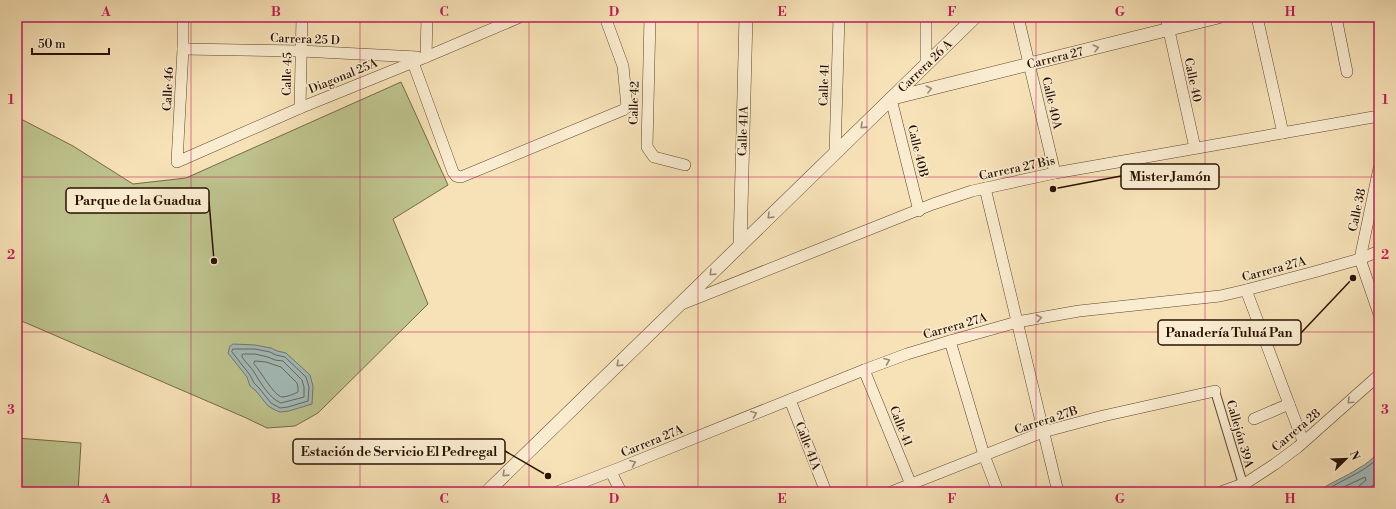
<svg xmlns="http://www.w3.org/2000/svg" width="1396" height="509" font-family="'Libre Bodoni',serif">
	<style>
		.green { fill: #bec38d; stroke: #746a47 }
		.water { fill: #a2bbb9; stroke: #72776f }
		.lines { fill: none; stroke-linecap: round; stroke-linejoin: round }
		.shore { stroke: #66665d; stroke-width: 1 }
		.pedestrian-casing { stroke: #5d462e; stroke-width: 10 }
		.minor-casing { stroke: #5d462e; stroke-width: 12 }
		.tertiary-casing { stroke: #5d462e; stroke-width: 14 }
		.pedestrian { stroke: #faecd0; stroke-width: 8 }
		.minor { stroke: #faecd0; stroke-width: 11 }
		.tertiary { stroke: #faecd0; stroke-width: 13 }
		.oneway { stroke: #9c8a73 }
		.grid { fill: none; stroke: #c2185b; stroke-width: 1; stroke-opacity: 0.55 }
		.labels { text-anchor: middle; stroke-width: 3; stroke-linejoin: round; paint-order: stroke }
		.street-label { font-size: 12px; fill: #2a1201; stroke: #faecd0 }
		.leader { fill: none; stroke: #2a1201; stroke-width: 1.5 }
		.callout-dot { fill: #2a1201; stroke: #faecd0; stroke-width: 1.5 }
		.callout { fill: #faecd0; stroke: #2a1201; stroke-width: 1.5 }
		.callout-label { font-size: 13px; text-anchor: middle; font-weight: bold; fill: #2a1201 }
		.neatline { fill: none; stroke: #c2185b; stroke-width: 1.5 }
		.grid-label { font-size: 13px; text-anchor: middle; font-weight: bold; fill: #c2185b }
	</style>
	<rect width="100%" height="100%" fill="#f7e2b7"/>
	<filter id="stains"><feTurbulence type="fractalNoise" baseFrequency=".005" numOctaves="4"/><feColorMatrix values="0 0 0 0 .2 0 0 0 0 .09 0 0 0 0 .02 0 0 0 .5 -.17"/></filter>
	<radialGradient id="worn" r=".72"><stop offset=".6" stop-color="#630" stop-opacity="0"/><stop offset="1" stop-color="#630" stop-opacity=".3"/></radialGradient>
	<g class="green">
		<polygon points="401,82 448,185 393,219 428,304 318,413 295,426 267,428 244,417 17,319 17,117 73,146 133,184 186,178"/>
		<polygon points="17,438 81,443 78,492 17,492"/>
	</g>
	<g class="water">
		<polygon points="233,344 255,345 271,348 277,351 286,353 310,375 313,386 312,404 289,411 280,412 275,410 268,406 256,391 250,386 247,377 228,353 230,346"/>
		<path d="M1379 452V481L1363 492H1317C1331 482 1346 477 1359 468 1367 464 1373 458 1379 452Z"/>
	</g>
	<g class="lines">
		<g class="shore">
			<polygon points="233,349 255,349 270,352 276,355 285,357 306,377 309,387 308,401 288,407 280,408 271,403 259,388 254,383 250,375 232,352"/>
			<path d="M244 354H255L268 357 275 360 283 361 302 380 304 387V397L281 403C270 399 260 382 254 372 251 367 246 363 242 357V355Z"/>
			<path d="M255 361 266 362 281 367 297 383 298 387V392C294 394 287 397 282 397 274 396 260 370 254 364Z"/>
			<path d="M1324 492C1343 478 1361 475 1379 457"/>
			<polyline points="1333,492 1365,477 1366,480 1359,486 1357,492"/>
		</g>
		<defs>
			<polyline id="pedestrian" points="1215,391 1243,484"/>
			<g id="minor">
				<polyline points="183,17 183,49 177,162 300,108 426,57 520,17"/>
				<polyline points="650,17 647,147 654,157 685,165"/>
				<polyline points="926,17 926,65"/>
				<polyline points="1018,17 1055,173"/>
				<polyline points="1166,17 1195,148"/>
				<polyline points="1257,17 1283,133"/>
				<polyline points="1336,17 1347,72"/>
				<polyline points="183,49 301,51 417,57"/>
				<polyline points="411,57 453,172 456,176 461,177 623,110 627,107 623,66 605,17"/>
				<polyline points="426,57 427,17"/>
				<polyline points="891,99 919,211"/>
				<polyline points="300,108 302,17"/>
				<polyline points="835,153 839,17"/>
				<polyline points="1379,168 1360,259 1379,314"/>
				<polyline points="985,188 1058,492"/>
				<polyline points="1246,290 1303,441"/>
				<polyline points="682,304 933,204 972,191 1055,173 1379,116"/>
				<polyline points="950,341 984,455 998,492"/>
				<polyline points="864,370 914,492"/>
				<polyline points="790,400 826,492"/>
				<polyline points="1254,419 1289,404"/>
				<polyline points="611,472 621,492"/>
				<polyline points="557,492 617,469 864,370 907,354 950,341 1017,322 1079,311 1220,296 1246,290 1314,272 1360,259 1379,251"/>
				<polyline points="891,492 1043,432 1103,416 1215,391"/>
				<polyline points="1221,492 1246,483 1275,464 1298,447 1379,375"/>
			</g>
			<g id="tertiary">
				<polyline points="893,98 1218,17"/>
				<polyline points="740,246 746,17"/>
				<polyline points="487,492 975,17"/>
			</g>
		</defs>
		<use href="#pedestrian" class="pedestrian-casing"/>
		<use href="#minor" class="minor-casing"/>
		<use href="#tertiary" class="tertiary-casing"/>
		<use href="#pedestrian" class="pedestrian"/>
		<use href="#minor" class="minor"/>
		<use href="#tertiary" class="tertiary"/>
	</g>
	<defs><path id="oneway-chevron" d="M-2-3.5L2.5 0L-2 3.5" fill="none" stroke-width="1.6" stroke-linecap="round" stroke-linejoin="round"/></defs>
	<g class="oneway">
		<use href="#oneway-chevron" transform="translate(1096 48) rotate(-14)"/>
		<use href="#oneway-chevron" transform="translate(929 89) rotate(-14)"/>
		<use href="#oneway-chevron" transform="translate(863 126) rotate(136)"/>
		<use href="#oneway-chevron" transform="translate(770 216) rotate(136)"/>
		<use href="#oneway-chevron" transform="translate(712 273) rotate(136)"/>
		<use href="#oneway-chevron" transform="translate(1039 318) rotate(-10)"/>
		<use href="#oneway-chevron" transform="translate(887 361) rotate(-21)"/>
		<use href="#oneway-chevron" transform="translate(619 364) rotate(136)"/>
		<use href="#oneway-chevron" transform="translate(1350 401) rotate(137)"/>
		<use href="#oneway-chevron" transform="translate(754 414) rotate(-22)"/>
		<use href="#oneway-chevron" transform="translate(633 463) rotate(-22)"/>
		<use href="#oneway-chevron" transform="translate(505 474) rotate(136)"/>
	</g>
	<path class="grid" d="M191 17V492M360 17V492M529 17V492M698 17V492M867 17V492M1036 17V492M1205 17V492M17 177H1379M17 332H1379"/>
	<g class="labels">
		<g class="street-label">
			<text transform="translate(305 39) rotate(2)" y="4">Carrera 25 D</text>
			<text transform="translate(1055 58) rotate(-14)" y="4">Carrera 27</text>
			<text transform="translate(925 66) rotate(-44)" y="4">Carrera 26 A</text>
			<text transform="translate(287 74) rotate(-89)" y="4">Calle 45</text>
			<text transform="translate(343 76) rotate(-22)" y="4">Diagonal 25A</text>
			<text transform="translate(1193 80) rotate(78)" y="4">Calle 40</text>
			<text transform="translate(824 85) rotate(-88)" y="4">Calle 41</text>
			<text transform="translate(168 89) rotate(-87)" y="4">Calle 46</text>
			<text transform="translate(634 103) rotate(-88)" y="4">Calle 42</text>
			<text transform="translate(1052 103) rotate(77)" y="4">Calle 40A</text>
			<text transform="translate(743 131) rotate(-88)" y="4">Calle 41A</text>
			<text transform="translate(918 151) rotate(76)" y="4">Calle 40B</text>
			<text transform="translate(1017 168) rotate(-12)" y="4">Carrera 27 Bis</text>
			<text transform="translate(1357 210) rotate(-78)" y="4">Calle 38</text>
			<text transform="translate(1274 269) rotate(-15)" y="4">Carrera 27A</text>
			<text transform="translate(955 326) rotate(-16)" y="4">Carrera 27A</text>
			<text transform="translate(1046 420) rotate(-18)" y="4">Carrera 27B</text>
			<text transform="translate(901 426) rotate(68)" y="4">Calle 41</text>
			<text transform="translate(1296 430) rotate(-40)" y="4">Carrera 28</text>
			<text transform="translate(1240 434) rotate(74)" y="4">Callejón 39A</text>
			<text transform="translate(652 441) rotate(-22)" y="4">Carrera 27A</text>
			<text transform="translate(808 446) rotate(69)" y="4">Calle 41A</text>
		</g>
	</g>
	<path class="leader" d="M1053 189L1121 176M214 261L209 201M1353 278L1301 333M548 476L505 451"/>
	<g class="callout-dot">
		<circle cx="1053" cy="189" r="4"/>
		<circle cx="214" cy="261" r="4"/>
		<circle cx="1353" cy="278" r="4"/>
		<circle cx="548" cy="476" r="4"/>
	</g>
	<g class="callout">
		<rect x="1121" y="164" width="98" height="25" rx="4"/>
		<rect x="66" y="188" width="143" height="25" rx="4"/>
		<rect x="1158" y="320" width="143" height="25" rx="4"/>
		<rect x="293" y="439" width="212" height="25" rx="4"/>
	</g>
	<g class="callout-label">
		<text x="1170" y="181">Mister Jamón</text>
		<text x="138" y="205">Parque de la Guadua</text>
		<text x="1229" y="337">Panadería Tuluá Pan</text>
		<text x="399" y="456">Estación de Servicio El Pedregal</text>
	</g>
	<rect width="1396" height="509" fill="none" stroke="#f7e2b7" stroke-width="44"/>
	<g transform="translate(1346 459) rotate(67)" stroke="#faecd0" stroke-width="3" paint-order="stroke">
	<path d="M0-3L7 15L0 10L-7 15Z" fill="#2a1201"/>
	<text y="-6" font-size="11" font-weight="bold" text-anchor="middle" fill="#2a1201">N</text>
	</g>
	<path d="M32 48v6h77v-6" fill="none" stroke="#2a1201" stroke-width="2"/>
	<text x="38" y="48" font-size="12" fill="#2a1201" stroke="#faecd0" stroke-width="3" paint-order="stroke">50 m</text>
	<rect x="22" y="22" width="1352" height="465" class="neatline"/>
	<g class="grid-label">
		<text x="106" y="16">A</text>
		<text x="276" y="16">B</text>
		<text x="444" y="16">C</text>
		<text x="614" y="16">D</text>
		<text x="782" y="16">E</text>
		<text x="952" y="16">F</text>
		<text x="1120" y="16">G</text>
		<text x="1290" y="16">H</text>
		<text x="11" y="104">1</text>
		<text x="1385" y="104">1</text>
		<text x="11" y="259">2</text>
		<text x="1385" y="259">2</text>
		<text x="11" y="414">3</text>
		<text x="1385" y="414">3</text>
		<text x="106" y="503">A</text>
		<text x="276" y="503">B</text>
		<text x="444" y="503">C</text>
		<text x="614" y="503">D</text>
		<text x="782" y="503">E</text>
		<text x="952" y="503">F</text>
		<text x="1120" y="503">G</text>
		<text x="1290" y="503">H</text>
	</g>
	<rect width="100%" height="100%" filter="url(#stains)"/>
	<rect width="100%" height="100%" fill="url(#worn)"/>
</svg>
